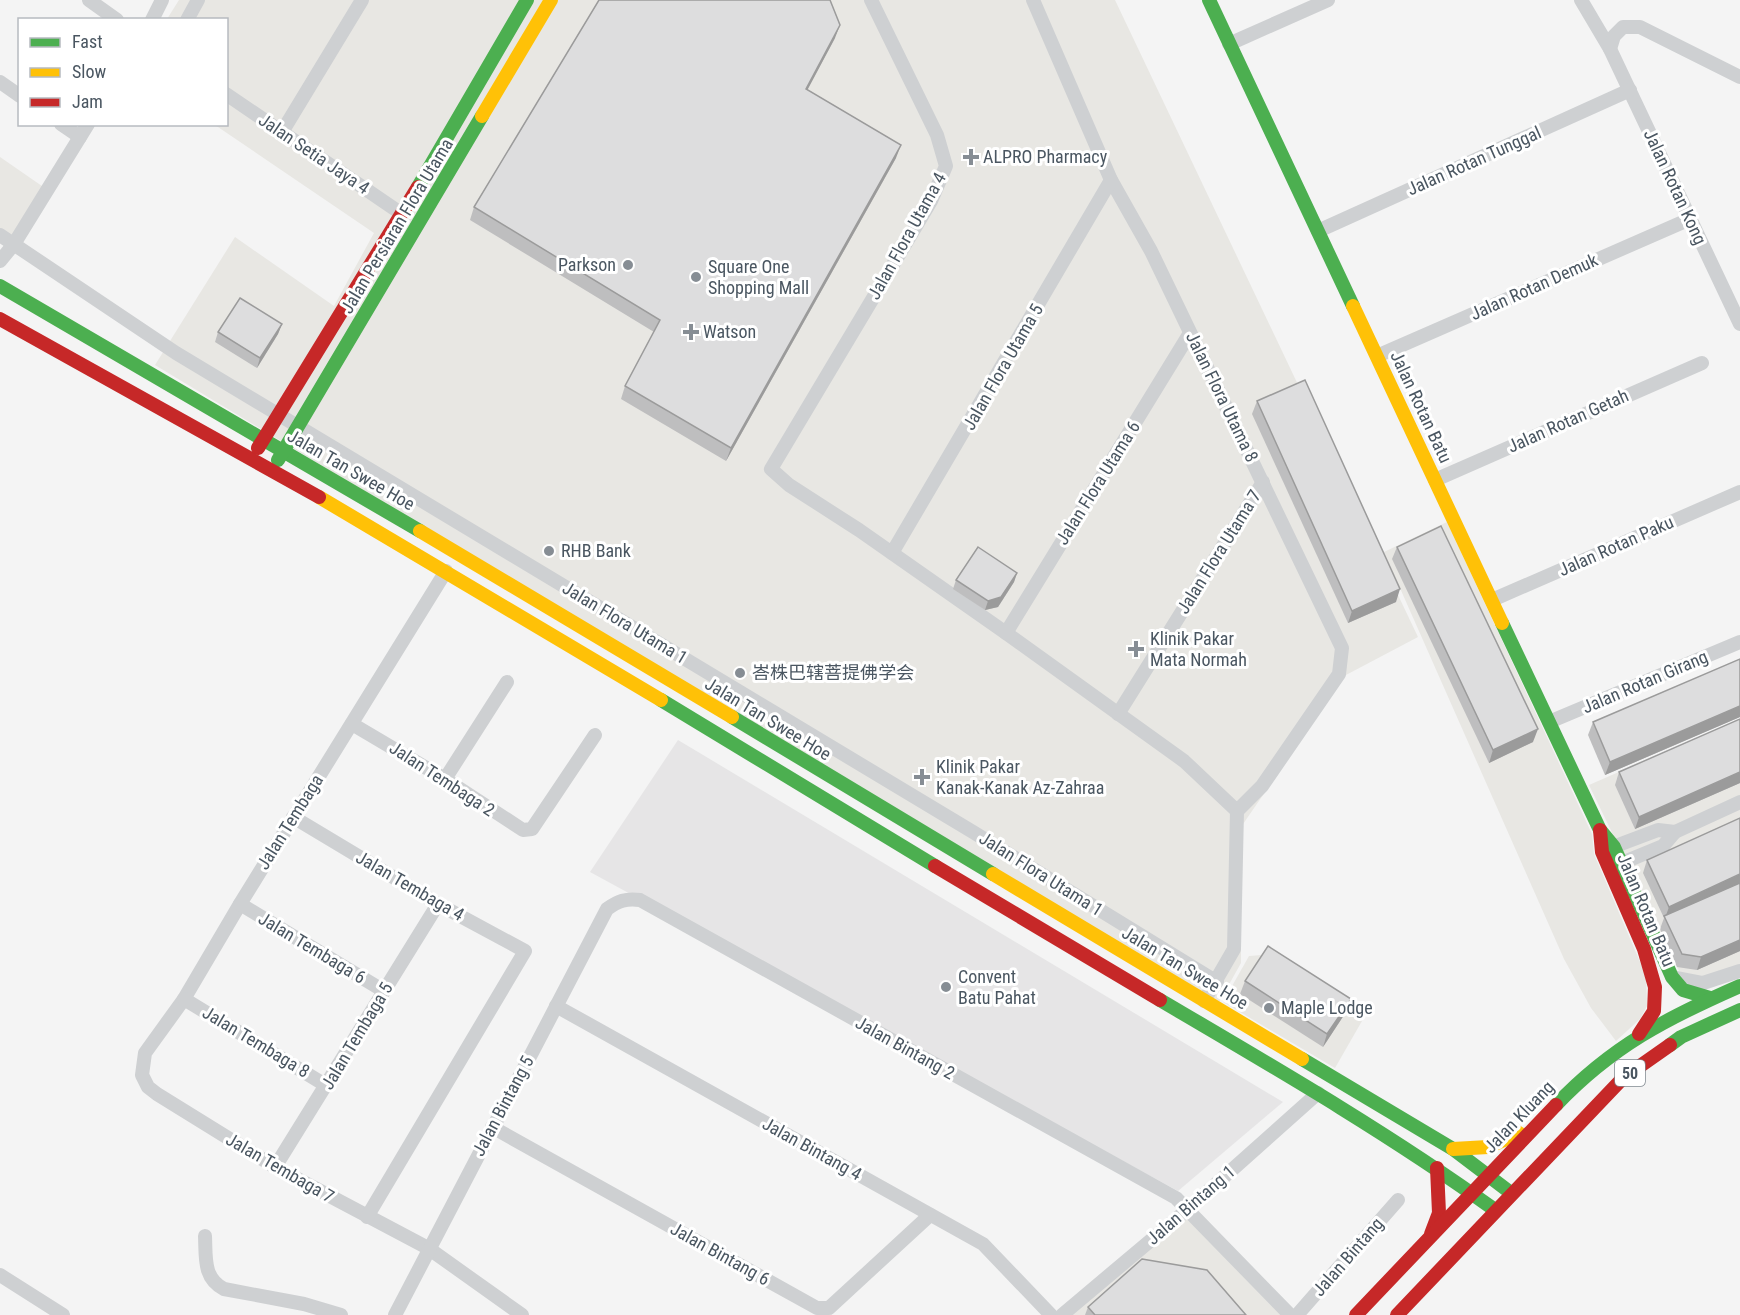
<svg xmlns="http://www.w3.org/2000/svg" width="1740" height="1315" font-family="'Roboto Condensed','Noto Sans SC',sans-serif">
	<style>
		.commercial { fill: #e8e7e3 }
		.education { fill: #e6e5e6 }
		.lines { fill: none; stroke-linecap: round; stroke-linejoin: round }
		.street { stroke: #ced0d2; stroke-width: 14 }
		.fast { stroke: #4caf50; stroke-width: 14 }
		.slow { stroke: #ffc107; stroke-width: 14 }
		.jam { stroke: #c62828; stroke-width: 14 }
		.wall { fill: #bebebf }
		.shaded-wall { fill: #9b9b9b }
		.building { fill: #ddddde; stroke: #9b9b9b; stroke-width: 1.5 }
		.poi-dot { fill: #868d94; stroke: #fff; stroke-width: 2 }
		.labels { text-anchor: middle; stroke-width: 6; stroke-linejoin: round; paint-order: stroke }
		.shield { fill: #fff; stroke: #808990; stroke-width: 1.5 }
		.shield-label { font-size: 16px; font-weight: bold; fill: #4a5661 }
		.street-label { font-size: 18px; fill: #4a5661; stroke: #fff }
		.poi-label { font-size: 18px; fill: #4a5661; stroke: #fff; text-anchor: start }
	</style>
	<rect width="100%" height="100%" fill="#f4f4f4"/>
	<g class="commercial">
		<polygon points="179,0 1115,0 1418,637 1346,675 1241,827 1241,963 1217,1006 155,365 235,237 334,306 374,233 215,125 226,124 226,20 167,19"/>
		<polygon points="0,157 52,193 14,252 0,243"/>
		<polygon points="1447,522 1592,834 1594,854 1646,976 1647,1006 1640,1019 1616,1041 1591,1008 1564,959 1384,552"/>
		<polygon points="1740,719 1740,965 1701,978 1680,973 1589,785"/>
		<polygon points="1274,954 1366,1014 1335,1068 1223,1002 1249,956"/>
		<polygon points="1189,1202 1298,1315 1053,1315"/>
	</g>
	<polygon class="education" points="678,740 1283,1102 1178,1191 590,872"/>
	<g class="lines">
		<g class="street">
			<polyline points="89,0 117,20"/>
			<polyline points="871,0 937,135 946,166 931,201 771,469 789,485 859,530 1006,633 1184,761 1237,811 1262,786 1339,674 1342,648 1151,251 1111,180 1033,0"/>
			<polyline points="1581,0 1610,49 1740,324"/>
			<polyline points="152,20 162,0"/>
			<polyline points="187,20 198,0"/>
			<polyline points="1229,44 1328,0"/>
			<polyline points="1610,49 1614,36 1623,27 1640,27 1740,77"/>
			<polyline points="0,82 20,96"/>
			<polyline points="226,94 402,214"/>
			<polyline points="61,124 80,137"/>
			<polyline points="282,132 362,0"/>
			<polyline points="1318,231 1630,90"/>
			<polyline points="0,235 176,353 973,832 1217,982"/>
			<polyline points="0,261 14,244 88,124"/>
			<polyline points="1377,356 1690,219"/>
			<polyline points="1435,480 1702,363"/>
			<polyline points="892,553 1111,180"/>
			<polyline points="446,571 240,904 184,999 145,1053 142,1075 148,1087 157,1094 275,1167 428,1248 522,1315"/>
			<polyline points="1492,600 1740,492"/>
			<polyline points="1006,633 1190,333"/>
			<polyline points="1118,714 1263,482"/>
			<polyline points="1549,722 1740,642"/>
			<polyline points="352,724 445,779 523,830 532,829 595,735"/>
			<polyline points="445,779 507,682"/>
			<polyline points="293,817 438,904 525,951 367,1217"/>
			<polyline points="1605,850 1658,830 1675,832"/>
			<polyline points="1612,867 1663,846 1675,832 1740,802"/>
			<polyline points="240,904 384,991"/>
			<polyline points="1672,977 1703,983 1740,971"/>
			<polyline points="184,999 327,1086"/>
			<polyline points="1204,1001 1234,949 1237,811"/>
			<polyline points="556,1006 983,1244 1051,1315"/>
			<polyline points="492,1127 817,1308 829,1308 930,1215"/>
			<polyline points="275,1167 438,904"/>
			<path d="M205 1236C206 1258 203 1278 224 1289L304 1304 341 1315"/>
			<polyline points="0,1275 63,1315"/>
			<path d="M395 1315 607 909C618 901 626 898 640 900L1176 1198 1290 1315"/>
			<polyline points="1062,1315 1188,1209 1318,1093"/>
			<polyline points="1297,1315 1398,1200"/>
		</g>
		<g class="fast">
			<polyline points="1209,0 1353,306"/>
			<polyline points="418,187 527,0"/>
			<polyline points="0,286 420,531"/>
			<polyline points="278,460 482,116"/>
			<polyline points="1502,623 1600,830 1614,847 1672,977 1683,990 1710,998"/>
			<polyline points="661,700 935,866"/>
			<polyline points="732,717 993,874"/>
			<path d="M1160 1000C1274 1067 1388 1133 1495 1210"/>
			<polyline points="1670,1045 1681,1037 1740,1010"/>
			<polyline points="1302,1059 1453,1149 1511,1193"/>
			<path d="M1556 1105C1612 1046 1667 1018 1740 986"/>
		</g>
		<g class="slow">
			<polyline points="482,116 551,0"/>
			<polyline points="1353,306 1502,623"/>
			<polyline points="319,497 661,700"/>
			<polyline points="420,531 732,717"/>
			<polyline points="993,874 1302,1059"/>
			<polyline points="1453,1149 1488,1147 1519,1133"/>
		</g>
		<g class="jam">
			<polyline points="0,319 319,497"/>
			<polyline points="258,448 418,187"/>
			<polyline points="1600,830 1602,852 1644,949 1655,987 1654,1011 1639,1034"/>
			<polyline points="935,866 1160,1000"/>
			<polyline points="1431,1234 1439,1213 1437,1168"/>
			<polyline points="1356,1315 1556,1105"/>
			<polyline points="1397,1315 1623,1078 1670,1045"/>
		</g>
	</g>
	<g class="wall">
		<polygon points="835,38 807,90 896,158 726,461 621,399 625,386 654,332 470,220 474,207"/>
		<polygon points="282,324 278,334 257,368 215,342 218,332"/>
		<polygon points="1257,401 1396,602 1348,623 1252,414"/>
		<polygon points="1397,547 1533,742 1489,763 1392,559"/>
		<polygon points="1017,573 1014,582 998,607 985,610 953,589 956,580"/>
		<polygon points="1740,659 1740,717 1605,775 1588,735 1593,722"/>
		<polygon points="1740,719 1740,783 1635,829 1615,785 1619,772"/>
		<polygon points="1647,860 1740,951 1697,970 1677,967 1660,929 1664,918 1643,873"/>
		<polygon points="1245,981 1351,999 1346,1012 1323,1047 1240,994"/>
		<polygon points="1088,1307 1246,1315 1085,1315"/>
	</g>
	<g class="shaded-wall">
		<polygon points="840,25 835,38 801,102 806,89"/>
		<polygon points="901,145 896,158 726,461 731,448"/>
		<polygon points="282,324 278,334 257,368 260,358"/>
		<polygon points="1017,573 1014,582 998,607 985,610 988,601"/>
		<polygon points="1400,589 1396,602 1348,623 1352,611"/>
		<polygon points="1740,706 1740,717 1605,775 1610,762"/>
		<polygon points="1538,729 1533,742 1489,763 1493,750"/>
		<polygon points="1740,772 1740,783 1635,829 1639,817"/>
		<polygon points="1740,874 1740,885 1665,918 1669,907"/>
		<polygon points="1740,940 1740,951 1697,970 1701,957"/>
		<polygon points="1351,999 1346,1012 1323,1047 1327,1034"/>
	</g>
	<g class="building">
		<polygon points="599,0 830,0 840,25 806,89 901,145 731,448 625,386 660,320 474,207"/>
		<polygon points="240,298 282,324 260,358 218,332"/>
		<polygon points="1305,380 1400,589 1352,611 1257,401"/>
		<polygon points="1441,526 1538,729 1493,750 1397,547"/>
		<polygon points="978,547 1017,573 1001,597 988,601 956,580"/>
		<polygon points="1740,659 1740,706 1610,762 1593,722"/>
		<polygon points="1740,719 1740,772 1639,817 1619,772"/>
		<polygon points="1740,818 1740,874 1669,907 1647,860"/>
		<polygon points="1740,883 1740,940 1701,957 1682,954 1664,916"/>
		<polygon points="1268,946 1351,999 1327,1034 1245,981"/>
		<polygon points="1142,1259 1207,1270 1246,1315 1095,1315 1088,1307"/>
	</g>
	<g class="poi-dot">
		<path d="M968 148h6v6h6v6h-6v6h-6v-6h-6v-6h6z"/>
		<circle cx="628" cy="265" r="6"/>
		<circle cx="696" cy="277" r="6"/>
		<path d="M688 323h6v6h6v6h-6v6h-6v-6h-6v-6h6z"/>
		<circle cx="549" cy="551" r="6"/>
		<path d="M1133 640h6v6h6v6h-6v6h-6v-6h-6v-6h6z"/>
		<circle cx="740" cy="673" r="6"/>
		<path d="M919 768h6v6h6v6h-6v6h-6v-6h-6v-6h6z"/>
		<circle cx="946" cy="987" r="6"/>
		<circle cx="1269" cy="1008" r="6"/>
	</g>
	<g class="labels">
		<rect class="shield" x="1615" y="1060" width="30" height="26" rx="4.5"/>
		<g class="shield-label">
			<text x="1630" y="1079">50</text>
		</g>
		<g class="street-label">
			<text transform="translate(314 154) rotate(34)" y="6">Jalan Setia Jaya 4</text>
			<text transform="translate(1474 161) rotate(-24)" y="6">Jalan Rotan Tunggal</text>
			<text transform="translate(1675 187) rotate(65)" y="6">Jalan Rotan Kong</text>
			<text transform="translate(397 226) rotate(-59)" y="6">Jalan Persiaran Flora Utama</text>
			<text transform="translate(907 236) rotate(-61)" y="6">Jalan Flora Utama 4</text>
			<text transform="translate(1534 287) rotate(-24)" y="6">Jalan Rotan Demuk</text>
			<text transform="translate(1003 367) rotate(-60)" y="6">Jalan Flora Utama 5</text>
			<text transform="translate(1222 397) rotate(64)" y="6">Jalan Flora Utama 8</text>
			<text transform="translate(1421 407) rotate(65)" y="6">Jalan Rotan Batu</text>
			<text transform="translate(1568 421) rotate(-24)" y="6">Jalan Rotan Getah</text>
			<text transform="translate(351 470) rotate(30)" y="6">Jalan Tan Swee Hoe</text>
			<text transform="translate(1098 483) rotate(-58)" y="6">Jalan Flora Utama 6</text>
			<text transform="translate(1616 546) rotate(-24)" y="6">Jalan Rotan Paku</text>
			<text transform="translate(1219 552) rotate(-58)" y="6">Jalan Flora Utama 7</text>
			<text transform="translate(625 623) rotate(31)" y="6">Jalan Flora Utama 1</text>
			<text transform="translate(1645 682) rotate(-23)" y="6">Jalan Rotan Girang</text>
			<text transform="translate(768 719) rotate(31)" y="6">Jalan Tan Swee Hoe</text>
			<text transform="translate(442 779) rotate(33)" y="6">Jalan Tembaga 2</text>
			<text transform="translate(290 822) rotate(-58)" y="6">Jalan Tembaga</text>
			<text transform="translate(1041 874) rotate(32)" y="6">Jalan Flora Utama 1</text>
			<text transform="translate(410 886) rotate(30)" y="6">Jalan Tembaga 4</text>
			<text transform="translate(1646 910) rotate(67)" y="6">Jalan Rotan Batu</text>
			<text transform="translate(312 948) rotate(31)" y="6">Jalan Tembaga 6</text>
			<text transform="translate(1185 968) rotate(31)" y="6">Jalan Tan Swee Hoe</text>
			<text transform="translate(357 1036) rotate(-59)" y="6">Jalan Tembaga 5</text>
			<text transform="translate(256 1042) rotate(31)" y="6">Jalan Tembaga 8</text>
			<text transform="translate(905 1048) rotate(29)" y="6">Jalan Bintang 2</text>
			<text transform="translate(503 1106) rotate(-62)" y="6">Jalan Bintang 5</text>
			<text transform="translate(1519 1117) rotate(-46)" y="6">Jalan Kluang</text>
			<text transform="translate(812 1149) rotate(29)" y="6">Jalan Bintang 4</text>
			<text transform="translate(280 1168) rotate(30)" y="6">Jalan Tembaga 7</text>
			<text transform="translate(1191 1205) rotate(-41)" y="6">Jalan Bintang 1</text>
			<text transform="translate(720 1254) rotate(29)" y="6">Jalan Bintang 6</text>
			<text transform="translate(1348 1257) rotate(-49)" y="6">Jalan Bintang</text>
		</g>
		<g class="poi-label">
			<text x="983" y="163">ALPRO Pharmacy</text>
			<text x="616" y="271" text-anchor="end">Parkson</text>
			<text x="708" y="273">Square One<tspan x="708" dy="21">Shopping Mall</tspan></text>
			<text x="703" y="338">Watson</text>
			<text x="561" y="557">RHB Bank</text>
			<text x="1150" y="645">Klinik Pakar<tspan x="1150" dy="21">Mata Normah</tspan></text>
			<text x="752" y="679">峇株巴辖菩提佛学会</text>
			<text x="936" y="773">Klinik Pakar<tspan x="936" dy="21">Kanak-Kanak Az-Zahraa</tspan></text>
			<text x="958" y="983">Convent<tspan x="958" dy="21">Batu Pahat</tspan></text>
			<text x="1281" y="1014">Maple Lodge</text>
		</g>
	</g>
	<rect x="18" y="18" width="210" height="108" fill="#ffffff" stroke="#b7bbc0" stroke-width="1.5"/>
	<rect x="30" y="38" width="30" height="9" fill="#4caf50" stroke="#b7bbc0" stroke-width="1.5"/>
	<text x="72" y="48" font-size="18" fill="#4a5661">Fast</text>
	<rect x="30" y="68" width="30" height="9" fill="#ffc107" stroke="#b7bbc0" stroke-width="1.5"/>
	<text x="72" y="78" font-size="18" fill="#4a5661">Slow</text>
	<rect x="30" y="98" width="30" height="9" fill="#c62828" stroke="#b7bbc0" stroke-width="1.5"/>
	<text x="72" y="108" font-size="18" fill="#4a5661">Jam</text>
</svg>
